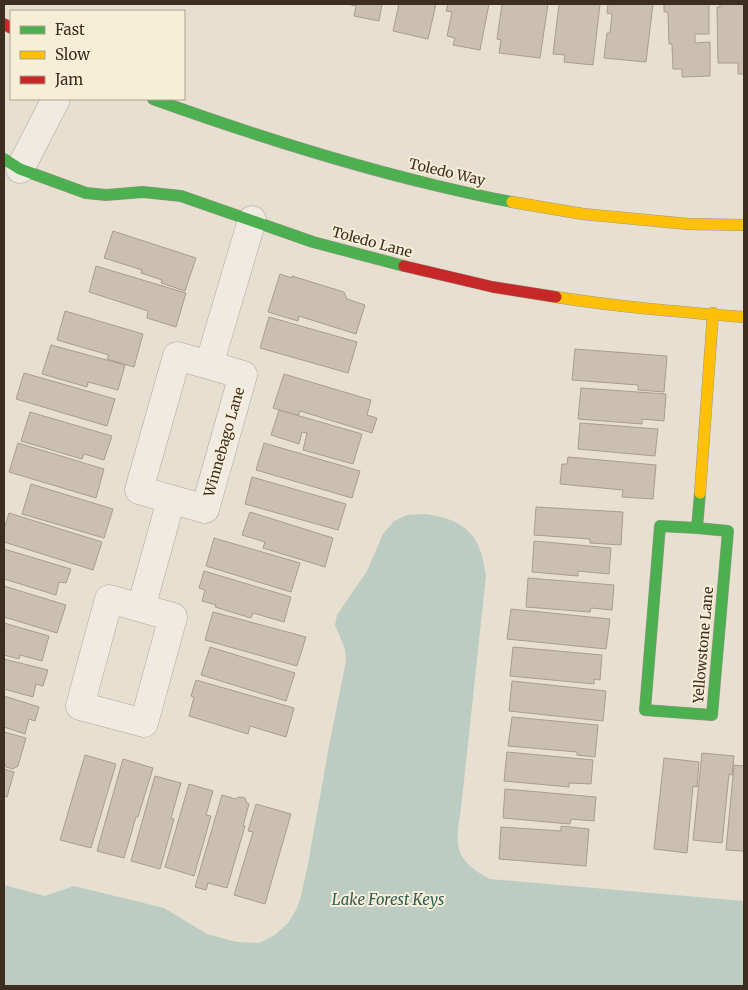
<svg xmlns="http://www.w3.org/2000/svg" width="748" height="990" font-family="Merriweather,serif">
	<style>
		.water { fill: #bcccc2 }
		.building { fill: #cbbfb2; stroke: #a89c90 }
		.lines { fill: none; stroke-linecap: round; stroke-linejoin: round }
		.street-casing { stroke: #ada599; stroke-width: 29 }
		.fast-casing { stroke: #9c958a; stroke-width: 12 }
		.slow-casing { stroke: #9c958a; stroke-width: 12 }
		.jam-casing { stroke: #9c958a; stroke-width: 12 }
		.street { stroke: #efebe3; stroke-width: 28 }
		.fast { stroke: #4caf50; stroke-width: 11 }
		.slow { stroke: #ffc107; stroke-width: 11 }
		.jam { stroke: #c62828; stroke-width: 11 }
		.labels { text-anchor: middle; stroke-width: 4; stroke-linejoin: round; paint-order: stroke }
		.street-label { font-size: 14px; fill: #3d2e20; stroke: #f7eed8 }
		.water-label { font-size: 15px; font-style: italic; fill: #2f5d5a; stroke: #f7eed8 }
	</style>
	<rect width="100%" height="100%" fill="#e7e0d1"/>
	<path class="water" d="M425 514C445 517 465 522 476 541 482 551 484 565 486 576L461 809C454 847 455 860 490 879L744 901V986H4V885L45 896 74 886 164 908 207 934 237 942 259 943 275 935 288 923 296 910 301 896 308 864 329 746 346 661 345 649 335 625 337 615 367 571 383 534 394 521 407 515Z"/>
	<g class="building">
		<polygon points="347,4 382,4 379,21 354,16 356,6"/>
		<polygon points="399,4 436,4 428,39 393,31"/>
		<polygon points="448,4 489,4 480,50 453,45 455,38 447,36 452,12 446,11"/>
		<polygon points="502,4 548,4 540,58 499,53 501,40 497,39"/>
		<polygon points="559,4 600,4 593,65 564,62 565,55 553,54"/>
		<polygon points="608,4 653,4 646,62 604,58 607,33 610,33 612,14 607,13"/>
		<polygon points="664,4 709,4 709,34 695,34 695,43 710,42 710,76 682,77 682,69 673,69 672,44 669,44 668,12 664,12"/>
		<polygon points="720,4 744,4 744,74 738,74 738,63 718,63 717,7 720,7"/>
		<polygon points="113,231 196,258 185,291 161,283 162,280 141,273 142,270 104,258"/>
		<polygon points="96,266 186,293 176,327 147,318 148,311 89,292"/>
		<polygon points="280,274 292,278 292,276 344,292 347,299 365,305 356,334 299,316 298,321 268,312"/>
		<polygon points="65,311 143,334 134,367 107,359 109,355 57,340"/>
		<polygon points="269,317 357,342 348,373 260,348"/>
		<polygon points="51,345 125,365 118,390 88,382 87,387 42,374"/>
		<polygon points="575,349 667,356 664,392 638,390 638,385 572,380"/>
		<polygon points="24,373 115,399 107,426 16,399"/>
		<polygon points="284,374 371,400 367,415 377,418 372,433 300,411 298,416 273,408"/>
		<polygon points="581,388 666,394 664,421 642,419 642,424 578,419"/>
		<polygon points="279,410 362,434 353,464 303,450 307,433 302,432 299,444 271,435"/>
		<polygon points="30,412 112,436 104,460 84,454 82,459 21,441"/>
		<polygon points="580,423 658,429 655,456 578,449"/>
		<polygon points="18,443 104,469 96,498 9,472"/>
		<polygon points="264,443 360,471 352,498 256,470"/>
		<polygon points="568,457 656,465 653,499 622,497 623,490 560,484 562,464 567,464"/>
		<polygon points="252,477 346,504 338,530 245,504"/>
		<polygon points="31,484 113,509 104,538 22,514"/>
		<polygon points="536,507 623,512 621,545 590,543 590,539 534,535"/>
		<polygon points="250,512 333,538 325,567 263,548 265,542 242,535"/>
		<polygon points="9,513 102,542 93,570 4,542 4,529"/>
		<polygon points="214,538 300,563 291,592 206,566"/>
		<polygon points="534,541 611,548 609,574 578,571 578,576 532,572"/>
		<polygon points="4,549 71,569 66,583 59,582 56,595 4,579"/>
		<polygon points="204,571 291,597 284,622 253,613 251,618 215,607 216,605 202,601 205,590 199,588"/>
		<polygon points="528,578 614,585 612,610 591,608 590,612 526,607"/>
		<polygon points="4,586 66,605 57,633 4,617"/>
		<polygon points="511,609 610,619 606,649 507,639"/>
		<polygon points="213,612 306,637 297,666 205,640"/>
		<polygon points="4,623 49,636 42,661 20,655 19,659 4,655"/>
		<polygon points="210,647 295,673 286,701 201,675"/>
		<polygon points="513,647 602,655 600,680 594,679 594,684 510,676"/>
		<polygon points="4,659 48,670 43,686 36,684 33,697 4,689"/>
		<polygon points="196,680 294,708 286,737 250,726 248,734 189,716 194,697 191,696"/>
		<polygon points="512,681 606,691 603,721 509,711"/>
		<polygon points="4,696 39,707 35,721 29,719 25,734 4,727"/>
		<polygon points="512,717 598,725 595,757 577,755 577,752 508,746"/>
		<polygon points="4,732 26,738 18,766 13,769 6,767 4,762"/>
		<polygon points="507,752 593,760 591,784 569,783 569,787 504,781"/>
		<polygon points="702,753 734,756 732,775 729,774 722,843 693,840"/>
		<polygon points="85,755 116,764 91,848 60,840"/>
		<polygon points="664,758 699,762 697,787 693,786 687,853 654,849"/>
		<polygon points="123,759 153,768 138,817 136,817 124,858 97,851"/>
		<polygon points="734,765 744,766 744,851 726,850"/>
		<polygon points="4,769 14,772 7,797 4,796"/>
		<polygon points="155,776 181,783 171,818 174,819 160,869 131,861"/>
		<polygon points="189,784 213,791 206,815 211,816 194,876 165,867"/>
		<polygon points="505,789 596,797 594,821 571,819 570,824 503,818"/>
		<polygon points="222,795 235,799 239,797 245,798 247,803 249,804 243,826 245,826 227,888 208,883 206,890 195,887"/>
		<polygon points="256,804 291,814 265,904 234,895 253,832 248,831"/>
		<polygon points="561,826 589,829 586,866 499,859 501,827 561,831"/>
	</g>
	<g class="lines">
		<defs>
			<g id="street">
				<polyline points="20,169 56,99"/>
				<polyline points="209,365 243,375 205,509 139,490 177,356 209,365 252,220"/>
				<polyline points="141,608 173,617 144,723 80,706 109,599 141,608 171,500"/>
			</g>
			<g id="fast">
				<path d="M153 99C245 132 338 162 434 185 459 191 485 197 512 202"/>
				<polyline points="4,159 20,169 86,193 106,195 143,192 181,196 313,242 404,266"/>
				<polyline points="697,528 660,526 645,710 712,715 728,531 697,528 700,493"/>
			</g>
			<g id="slow">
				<polyline points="512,202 583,214 688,224 744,225"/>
				<path d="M556 297C618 307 681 312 744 317"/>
				<polyline points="700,493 713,313"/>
			</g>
			<g id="jam">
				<polyline points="4,24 11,28"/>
				<polyline points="404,266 493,287 556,297"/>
			</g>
		</defs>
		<use href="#street" class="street-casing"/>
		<use href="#fast" class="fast-casing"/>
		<use href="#slow" class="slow-casing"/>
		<use href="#jam" class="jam-casing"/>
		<use href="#street" class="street"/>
		<use href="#fast" class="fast"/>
		<use href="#slow" class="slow"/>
		<use href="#jam" class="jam"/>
	</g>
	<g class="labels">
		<g class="street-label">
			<text transform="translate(447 172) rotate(13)" y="5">Toledo Way</text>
			<text transform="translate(372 242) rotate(15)" y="5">Toledo Lane</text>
			<text transform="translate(224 442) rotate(-74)" y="5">Winnebago Lane</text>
			<text transform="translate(703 645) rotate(-85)" y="5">Yellowstone Lane</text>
		</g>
		<g class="water-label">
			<text x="388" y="905">Lake Forest Keys</text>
		</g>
	</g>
	<rect width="748" height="990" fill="none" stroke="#3d2e20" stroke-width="10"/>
	<rect x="10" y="10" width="175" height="90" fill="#f7eed8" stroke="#ada18e"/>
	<rect x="20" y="26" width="25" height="8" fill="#4caf50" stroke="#ada18e"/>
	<text x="55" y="35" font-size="15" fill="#3d2e20">Fast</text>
	<rect x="20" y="51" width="25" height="8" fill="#ffc107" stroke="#ada18e"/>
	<text x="55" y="60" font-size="15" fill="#3d2e20">Slow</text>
	<rect x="20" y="76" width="25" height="8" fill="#c62828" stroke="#ada18e"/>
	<text x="55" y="85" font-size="15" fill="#3d2e20">Jam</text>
</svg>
